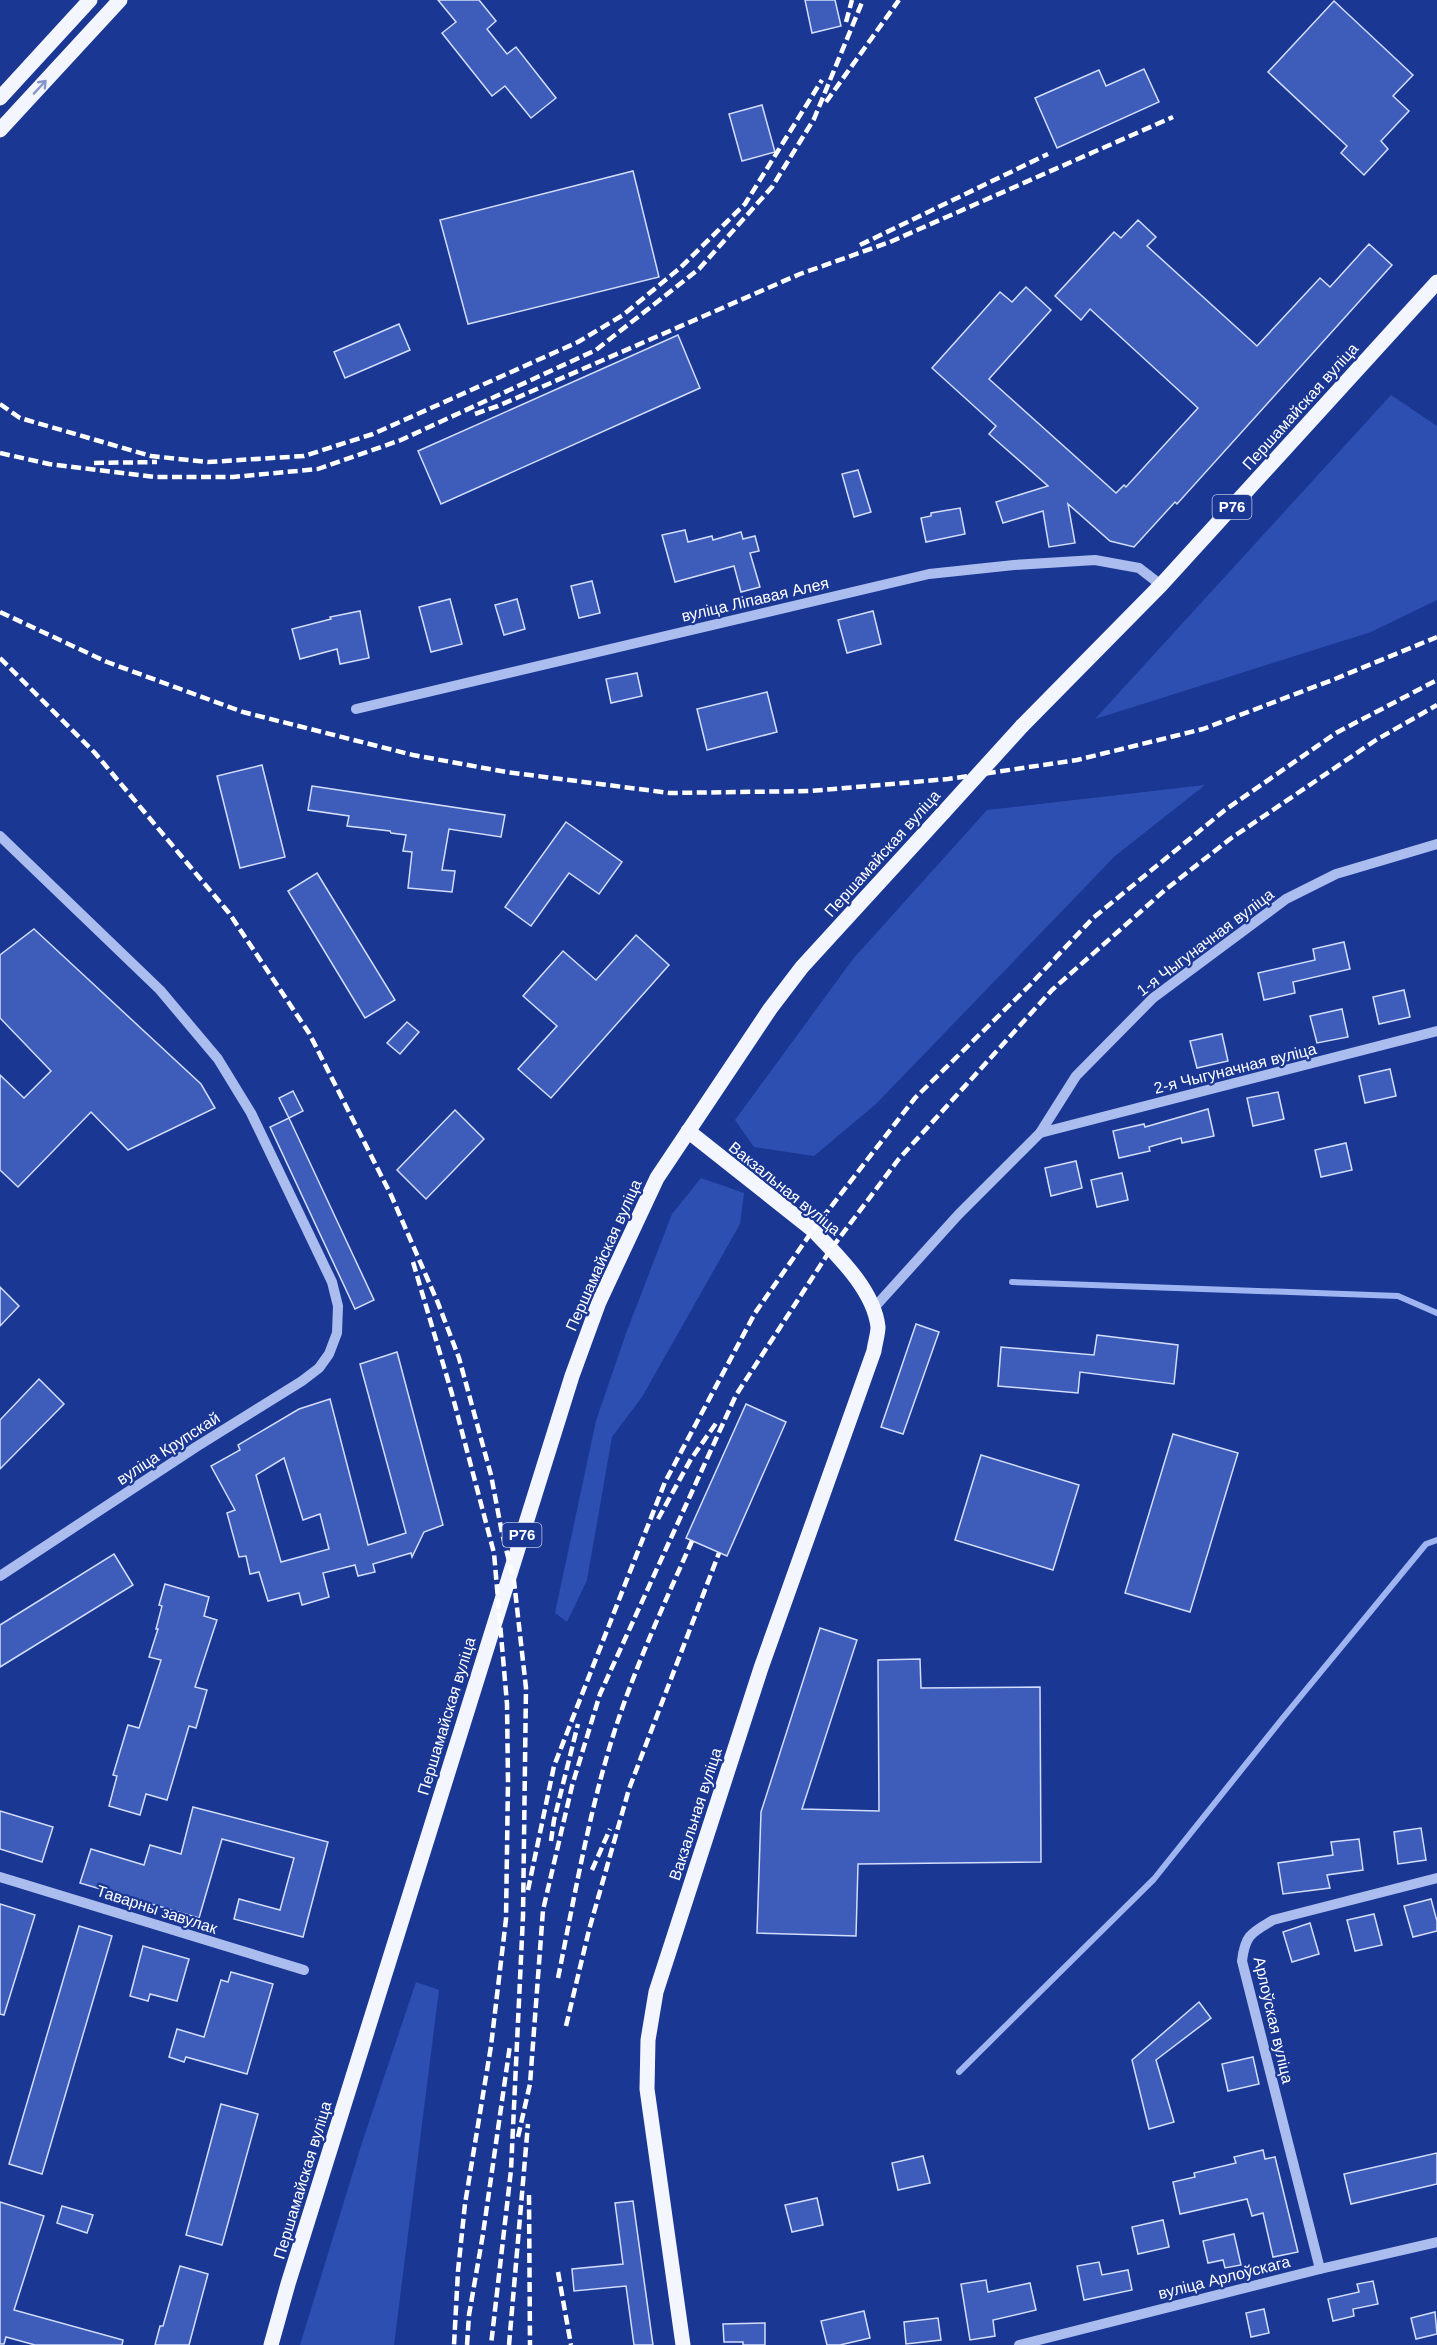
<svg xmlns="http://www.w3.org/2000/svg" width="1437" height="2345" font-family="Arial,sans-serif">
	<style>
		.green { fill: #2e4fb2 }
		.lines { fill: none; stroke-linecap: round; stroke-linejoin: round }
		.stream { stroke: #9eb5f2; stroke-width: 6 }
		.building { fill: #3e5dba; stroke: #d2ddfb; stroke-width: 1.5; fill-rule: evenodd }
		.minor { stroke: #abbdef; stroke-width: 10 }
		.major { stroke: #f4f6ff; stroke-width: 15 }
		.rail { stroke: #fff; stroke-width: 4.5; stroke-dasharray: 10 4.5; stroke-linecap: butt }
		.major-bridge { stroke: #f4f6ff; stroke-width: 15 }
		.oneway { stroke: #8796ca }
		.labels { text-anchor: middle; stroke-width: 4.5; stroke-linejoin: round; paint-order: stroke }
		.shield { fill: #1a3794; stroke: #bac3df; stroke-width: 1.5 }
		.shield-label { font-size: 15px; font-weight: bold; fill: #fff }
		.street-label { font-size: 16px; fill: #fff; stroke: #1a3794 }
	</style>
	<rect width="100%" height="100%" fill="#1a3794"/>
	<g class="green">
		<polygon points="1391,395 1437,426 1437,600 1371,632 1095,719"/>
		<polygon points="1205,785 1115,856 876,1104 814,1156 754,1147 735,1120 853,959 987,810"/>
		<polygon points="701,1178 744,1193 740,1224 642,1397 612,1437 587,1580 567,1622 555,1613 596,1421 625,1336 672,1214"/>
		<polygon points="416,1982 439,1990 394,2345 300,2345 362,2143"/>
	</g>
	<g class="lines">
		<g class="stream">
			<polyline points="1012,1282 1398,1296 1437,1313"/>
			<polyline points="959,2072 1154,1879 1282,1719 1426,1544 1437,1540"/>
		</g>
	</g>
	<g class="building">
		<polygon points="438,0 479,0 496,21 487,29 507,54 516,47 556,98 531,118 505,86 492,96 442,33 456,22"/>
		<polygon points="805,0 835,0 841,26 812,33"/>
		<polygon points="1334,1 1413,75 1393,96 1409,111 1381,141 1388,149 1364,175 1341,153 1347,146 1268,72"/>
		<polygon points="1144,69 1159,102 1057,148 1035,98 1099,70 1106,86"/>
		<polygon points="762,105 775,152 742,161 729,114"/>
		<polygon points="633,171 659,277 468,324 440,220"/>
		<polygon points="1138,220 1156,237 1147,246 1257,346 1320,278 1330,287 1369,244 1392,265 1177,504 1175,502 1134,547 1110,541 1068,504 1075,543 1049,547 1043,511 1003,523 996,502 1048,486 989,434 996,426 932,368 1000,292 1012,302 1026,287 1051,310 989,379 1116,493 1124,485 1126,487 1198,408 1090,309 1081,320 1055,296 1114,232 1121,238"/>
		<polygon points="399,324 410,350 345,378 334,352"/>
		<polygon points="678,335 700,388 441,504 418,451"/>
		<polygon points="858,470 871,512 854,517 842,474"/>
		<polygon points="960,508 965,534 926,542 921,518 931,516 931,513"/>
		<polygon points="685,530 688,542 712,536 713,540 741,532 743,539 755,536 759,551 750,553 760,587 741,592 734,566 675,582 662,535"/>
		<polygon points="592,581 600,613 579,618 571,586"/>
		<polygon points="450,599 462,644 431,652 419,607"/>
		<polygon points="517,599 525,629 504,635 495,605"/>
		<polygon points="360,611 369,658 340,664 337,649 300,659 292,629 331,619 330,617"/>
		<polygon points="873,611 881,644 847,653 838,620"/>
		<polygon points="637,673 642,696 611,703 606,679"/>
		<polygon points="767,692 777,732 707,750 697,709"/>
		<polygon points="262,765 285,857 240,868 217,776"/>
		<polygon points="312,786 505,815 501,837 449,829 442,870 455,871 452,892 408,888 412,852 403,851 406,835 391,833 390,831 347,826 349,816 308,810"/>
		<polygon points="566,822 622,862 599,894 569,873 531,926 505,907"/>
		<polygon points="317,873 395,1000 365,1018 288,891"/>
		<polygon points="34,929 201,1084 215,1108 128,1150 91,1112 18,1187 0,1170 0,1075 24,1098 51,1071 0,1018 0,955"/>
		<polygon points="636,935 669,965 551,1098 518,1069 557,1026 523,996 563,951 596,980"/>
		<polygon points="1344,942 1350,969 1293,982 1295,993 1264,1000 1258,973 1315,960 1313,949"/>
		<polygon points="1404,990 1410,1017 1379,1024 1373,997"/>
		<polygon points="1342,1009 1348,1037 1317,1043 1310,1016"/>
		<polygon points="407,1022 419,1032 400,1054 387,1043"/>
		<polygon points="1222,1034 1228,1061 1197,1068 1190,1041"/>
		<polygon points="1390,1069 1396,1096 1365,1103 1359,1076"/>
		<polygon points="293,1091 303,1111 289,1118 279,1098"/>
		<polygon points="1278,1092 1284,1119 1253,1126 1247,1098"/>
		<polygon points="1208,1109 1214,1136 1182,1143 1181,1138 1149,1147 1150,1151 1119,1158 1113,1131 1144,1124 1145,1127"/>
		<polygon points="455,1110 484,1139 426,1199 397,1170"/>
		<polygon points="289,1118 374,1300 355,1309 270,1127"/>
		<polygon points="1346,1143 1352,1170 1321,1177 1315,1150"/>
		<polygon points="1076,1161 1082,1188 1051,1196 1045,1168"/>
		<polygon points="1122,1173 1128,1200 1097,1207 1091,1180"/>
		<polygon points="0,1287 19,1306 0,1326"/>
		<polygon points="916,1324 939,1332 903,1434 881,1427"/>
		<polygon points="1097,1335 1178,1345 1174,1384 1080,1372 1078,1393 998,1386 1001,1347 1094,1355"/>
		<path d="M397 1352 443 1525 424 1532 412 1557 411 1553 373 1564 375 1572 358 1576 355 1565 323 1573 329 1597 302 1605 299 1593 268 1601 259 1572 250 1574 246 1556 239 1557 227 1513 235 1510 211 1466 240 1450 238 1445 299 1409 330 1399 368 1545 406 1533 360 1364ZM284 1458 303 1520 320 1514 329 1549 281 1562 256 1475Z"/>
		<polygon points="39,1379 64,1404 0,1469 0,1420"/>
		<polygon points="746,1404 786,1422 727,1556 686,1538"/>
		<polygon points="1173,1434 1238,1453 1190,1612 1125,1593"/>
		<polygon points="981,1455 1079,1485 1053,1570 955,1540"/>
		<polygon points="114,1554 133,1585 0,1667 0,1625"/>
		<polygon points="165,1584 209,1597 204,1616 217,1620 195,1687 207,1690 196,1728 189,1726 167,1800 146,1794 140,1815 109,1806 117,1776 113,1775 128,1725 139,1728 161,1660 149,1657 158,1629 156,1629 162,1606 159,1605"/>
		<polygon points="820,1628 857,1640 802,1809 879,1811 878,1660 920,1659 921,1688 1040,1687 1041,1862 858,1864 856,1936 757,1933 761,1812"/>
		<polygon points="193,1807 328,1842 303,1937 234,1919 239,1899 280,1910 294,1858 222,1839 199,1918 80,1883 91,1849 144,1865 150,1845 181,1854"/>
		<polygon points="0,1811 53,1827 42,1862 0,1849"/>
		<polygon points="1421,1828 1426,1860 1398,1864 1394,1832"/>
		<polygon points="1359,1839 1363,1870 1327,1875 1330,1888 1283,1894 1278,1863 1333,1855 1331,1842"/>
		<polygon points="1431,1899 1437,1921 1437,1931 1413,1937 1404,1906"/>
		<polygon points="0,1904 35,1915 4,2015 0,2014"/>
		<polygon points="1374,1914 1382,1945 1355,1951 1347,1920"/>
		<polygon points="1310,1923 1319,1954 1292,1962 1283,1932"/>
		<polygon points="79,1926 112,1936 42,2174 9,2164"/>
		<polygon points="143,1946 189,1959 177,2001 150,1994 148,2001 130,1996"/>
		<polygon points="231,1972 273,1984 247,2074 186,2057 184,2062 169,2057 177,2029 204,2037 221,1980 228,1982"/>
		<polygon points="1199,2002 1211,2018 1156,2060 1174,2122 1149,2129 1132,2060"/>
		<polygon points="1253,2057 1259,2084 1228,2091 1222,2064"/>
		<polygon points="221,2104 258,2114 222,2245 186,2235"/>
		<polygon points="1263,2150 1265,2159 1275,2157 1298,2252 1273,2257 1263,2213 1252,2216 1247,2199 1180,2214 1173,2182 1195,2177 1194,2173 1236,2163 1234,2157"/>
		<polygon points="1437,2153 1437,2184 1351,2204 1344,2174"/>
		<polygon points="923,2156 930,2183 898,2190 892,2163"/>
		<polygon points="817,2198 823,2225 792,2232 785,2205"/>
		<polygon points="633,2201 653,2345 634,2345 626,2286 574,2291 572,2269 623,2264 615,2203"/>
		<polygon points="0,2202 44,2216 14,2310 123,2340 122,2345 35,2345 6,2337 4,2344 0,2344"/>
		<polygon points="62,2206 93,2215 87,2233 57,2223"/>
		<polygon points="1163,2220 1169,2247 1138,2254 1132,2227"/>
		<polygon points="1234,2234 1241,2265 1225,2268 1223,2260 1208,2263 1203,2241"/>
		<polygon points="1099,2262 1102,2275 1128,2270 1132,2290 1084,2300 1077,2266"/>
		<polygon points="180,2266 208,2274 189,2345 155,2345 160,2326 163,2326"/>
		<polygon points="986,2280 988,2292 1030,2283 1036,2310 993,2320 995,2336 970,2340 961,2284"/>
		<polygon points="1373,2281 1378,2304 1353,2309 1354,2316 1333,2321 1328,2299 1359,2292 1357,2284"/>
		<polygon points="1264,2309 1269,2333 1251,2337 1246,2313"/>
		<polygon points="864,2311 870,2338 840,2345 827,2345 821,2321"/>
		<polygon points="1435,2312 1437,2334 1416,2339 1411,2318"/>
		<polygon points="938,2318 941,2340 906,2344 904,2322"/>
		<polygon points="765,2323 765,2345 743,2345 743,2342 724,2342 723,2324"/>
	</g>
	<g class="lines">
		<g class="minor">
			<polyline points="356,709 929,574 1014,565 1095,560 1139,568 1161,585"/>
			<polyline points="0,836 160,990 218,1059 251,1113 332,1282 338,1306 337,1333 329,1354 319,1368 302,1381 196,1447 0,1576"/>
			<polyline points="1040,1133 1437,1031"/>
			<polyline points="873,1309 958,1215 1040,1133 1076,1076 1153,998 1286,899 1336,874 1437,844"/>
			<polyline points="0,1877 304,1970"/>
			<path d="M1320 2269 1242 1961C1245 1935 1251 1933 1273 1920L1437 1878"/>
			<polyline points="1019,2345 1320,2269 1437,2242"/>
		</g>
		<g class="major">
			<polyline points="0,98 90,0"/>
			<polyline points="0,130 120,0"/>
			<polyline points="1022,726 1161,585 1437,282"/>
			<polyline points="271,2345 288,2284 572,1376 599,1302 657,1178 770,1009 802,967 943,813"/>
			<path d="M683 2345 647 2089 648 2040 656 1992 761 1668 874 1351C875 1343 878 1334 878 1327 874 1290 837 1255 813 1230L688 1131"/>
		</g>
		<g class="rail">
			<polyline points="846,22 852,0"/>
			<polyline points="826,102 899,0"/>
			<polyline points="860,245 1048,154"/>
			<polyline points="0,404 20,418 151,456 208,462 304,456 373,434 578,342 623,315 680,268 745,204 822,80"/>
			<polyline points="475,414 498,406 800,274 890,242 1173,117"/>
			<polyline points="0,453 49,464 155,477 233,477 318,469 401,440 596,350 699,269 772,187 814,119 863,0"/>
			<polyline points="94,463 157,462"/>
			<polyline points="0,612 107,662 243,712 413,755 506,772 670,793 811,791 948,779 1077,760 1203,729 1335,679 1437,637"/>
			<polyline points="0,658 95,753 229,913 309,1033 391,1195 438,1303 459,1358 491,1475 502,1533 514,1581 526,1688 523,1916 511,2170 491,2345"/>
			<polyline points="413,1262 452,1394 494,1553 507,1704 508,1781 506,1919 491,2046 465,2204 458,2271 454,2345"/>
			<polyline points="658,1519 691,1459 717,1422"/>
			<polyline points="551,1841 554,1820 578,1724"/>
			<polyline points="592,1870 610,1829"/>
			<polyline points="528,1890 554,1766 665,1482 755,1313 813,1230 915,1098 1029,986 1093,918 1225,810 1336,733 1437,680"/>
			<path d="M558 1978C573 1904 586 1829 607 1756 628 1682 661 1611 692 1541"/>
			<polyline points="566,2026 589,1930 629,1789 719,1553"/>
			<polyline points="518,2137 530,2084 543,1910 572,1786 600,1694 736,1395 831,1249 898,1160 1052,990 1165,890 1230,839 1376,740 1437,705"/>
			<polyline points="529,2195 530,2345"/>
			<polyline points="558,2272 571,2345"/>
			<polyline points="467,2345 469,2315 483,2234 510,2045"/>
			<polyline points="509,2345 528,2124"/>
		</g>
		<polyline class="major-bridge" points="943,813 1022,726"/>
	</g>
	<defs><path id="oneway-shaft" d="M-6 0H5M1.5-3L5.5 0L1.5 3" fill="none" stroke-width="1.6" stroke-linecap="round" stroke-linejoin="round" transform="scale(1.5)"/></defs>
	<use class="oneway" href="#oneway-shaft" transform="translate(40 87) rotate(-47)"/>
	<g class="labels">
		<g class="shield">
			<rect x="1212.5" y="495" width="39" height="24" rx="4.5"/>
			<rect x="502.5" y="1523" width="39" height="24" rx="4.5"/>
		</g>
		<g class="shield-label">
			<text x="1232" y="512">Р76</text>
			<text x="522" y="1540">Р76</text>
		</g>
		<g class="street-label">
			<text transform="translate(1300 406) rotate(-48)" y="6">Першамайская вуліца</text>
			<text transform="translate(755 599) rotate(-13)" y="6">вуліца Ліпавая Алея</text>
			<text transform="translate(882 853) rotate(-48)" y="6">Першамайская вуліца</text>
			<text transform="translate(1205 942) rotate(-37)" y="6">1-я Чыгуначная вуліца</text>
			<text transform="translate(1235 1068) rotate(-14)" y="6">2-я Чыгуначная вуліца</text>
			<text transform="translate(785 1188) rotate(39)" y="6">Вакзальная вуліца</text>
			<text transform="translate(603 1255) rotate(-66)" y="6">Першамайская вуліца</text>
			<text transform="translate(168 1448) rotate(-33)" y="6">вуліца Крупскай</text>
			<text transform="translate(446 1716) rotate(-73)" y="6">Першамайская вуліца</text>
			<text transform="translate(695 1814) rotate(-72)" y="6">Вакзальная вуліца</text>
			<text transform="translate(157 1909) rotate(18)" y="6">Таварны завулак</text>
			<text transform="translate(1274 2020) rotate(77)" y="6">Арлоўская вуліца</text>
			<text transform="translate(302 2180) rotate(-73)" y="6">Першамайская вуліца</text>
			<text transform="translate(1224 2277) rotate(-14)" y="6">вуліца Арлоўскага</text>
		</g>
	</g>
</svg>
